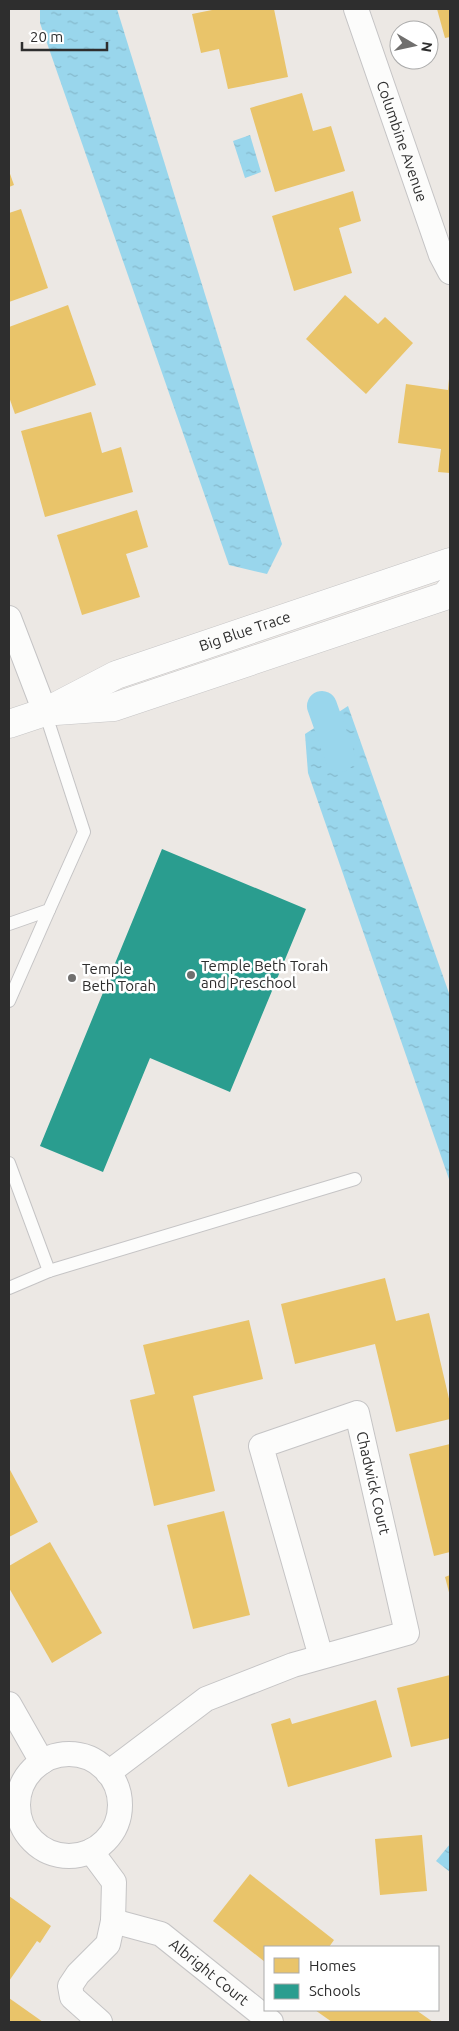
<svg xmlns="http://www.w3.org/2000/svg" width="459" height="2031" font-family="Ubuntu,sans-serif">
	<style>
		.water { fill: url(#water-ripples) }
		.homes { fill: #e9c46a }
		.schools { fill: #2a9d8f }
		.lines { fill: none; stroke-linecap: round; stroke-linejoin: round }
		.canal { stroke: #99d6ec; stroke-width: 30 }
		.lane-casing { stroke: #c5c4c5; stroke-width: 14 }
		.street-casing { stroke: #c5c4c5; stroke-width: 26 }
		.secondary-casing { stroke: #c5c4c5; stroke-width: 29 }
		.lane { stroke: #fcfcfb; stroke-width: 12 }
		.street { stroke: #fcfcfb; stroke-width: 24 }
		.secondary { stroke: #fcfcfb; stroke-width: 28 }
		.poi-dot { fill: #706f6e; stroke: #fff; stroke-width: 2 }
		.labels { text-anchor: middle; stroke-width: 5; stroke-linejoin: round; paint-order: stroke }
		.street-label { font-size: 15px; fill: #2e2e2e; stroke: #fff }
		.poi-label { font-size: 15px; fill: #2e2e2e; stroke: #fff; text-anchor: start }
	</style>
	<defs>
		<pattern id="water-ripples" width="26" height="14" patternUnits="userSpaceOnUse" patternTransform="scale(1.25)"><rect width="26" height="14" fill="#99d6ec"/><path d="M2 4q2-2 4 0t4 0M15 11q2-2 4 0t4 0" fill="none" stroke="#84b8cb"/></pattern>
	</defs>
	<rect width="100%" height="100%" fill="#ece8e4"/>
	<g class="water">
		<polygon points="40,9 117,9 282,544 267,574 229,565 40,23"/>
		<polygon points="250,135 261,172 245,178 233,141"/>
		<polygon points="348,706 450,996 450,1182 308,773 305,734"/>
		<polygon points="450,1844 450,1872 436,1861"/>
	</g>
	<g class="homes">
		<polygon points="217,9 274,9 288,77 228,89 219,49 201,53 192,14"/>
		<polygon points="437,9 450,9 450,37 445,38"/>
		<polygon points="302,93 313,131 331,126 345,171 275,192 250,108"/>
		<polygon points="9,171 14,185 9,187"/>
		<polygon points="353,191 361,221 339,228 352,273 294,291 272,216"/>
		<polygon points="21,209 48,288 9,302 9,213"/>
		<polygon points="345,295 378,324 385,317 413,343 366,394 306,339"/>
		<polygon points="68,305 96,385 15,414 9,397 9,327"/>
		<polygon points="449,379 450,379 450,473 438,472 441,449 398,443 406,384 448,390"/>
		<polygon points="91,412 102,453 121,447 133,492 45,517 21,431"/>
		<polygon points="137,510 148,547 126,554 140,597 82,615 57,535"/>
		<polygon points="385,1278 396,1321 429,1313 450,1403 450,1419 396,1432 375,1344 295,1364 281,1304"/>
		<polygon points="249,1320 263,1379 193,1396 215,1491 154,1506 130,1400 155,1394 143,1345"/>
		<polygon points="450,1444 450,1552 434,1556 409,1454"/>
		<polygon points="9,1468 38,1522 9,1537"/>
		<polygon points="224,1511 250,1615 193,1629 167,1525"/>
		<polygon points="50,1542 102,1633 52,1663 9,1588 9,1566"/>
		<polygon points="450,1575 450,1596 445,1577"/>
		<polygon points="450,1675 450,1738 411,1747 397,1688"/>
		<polygon points="376,1700 392,1757 288,1787 271,1724 290,1718 292,1724"/>
		<polygon points="422,1835 427,1891 380,1895 375,1839"/>
		<polygon points="250,1874 334,1940 329,1947 265,1947 265,1962 213,1921"/>
		<polygon points="9,1896 51,1926 40,1943 37,1941 9,1981"/>
		<polygon points="9,1998 43,2022 9,2022"/>
		<polygon points="315,2010 416,2010 433,2022 332,2022"/>
	</g>
	<polygon class="schools" points="162,849 306,909 230,1092 150,1058 103,1172 40,1146"/>
	<g class="lines">
		<polyline class="canal" points="322,706 340,757"/>
		<defs>
			<g id="lane">
				<polyline points="9,924 49,910 84,832 45,712"/>
				<polyline points="9,1001 49,910"/>
				<polyline points="9,1163 49,1271"/>
				<polyline points="9,1288 49,1271 355,1179"/>
			</g>
			<g id="street">
				<path id="s1" d="M356 9 441 255 450 272"/>
				<polyline points="9,618 45,712"/>
				<polyline points="9,1704 42,1762"/>
				<circle cx="69" cy="1805" r="51"/>
				<polyline points="108,1773 206,1699 293,1665 407,1633 357,1413 261,1446 321,1657"/>
				<polyline points="91,1851 114,1882 113,1921 108,1944 78,1974 70,1986 72,1997 100,2022"/>
				<path id="s2" d="M113 1921 161 1934 271 2022"/>
			</g>
			<g id="secondary">
				<polyline points="56,711 114,707 445,596 450,590"/>
				<path id="s3" d="M9 724 45 712 116 675 450 562"/>
			</g>
		</defs>
		<use href="#lane" class="lane-casing"/>
		<use href="#street" class="street-casing"/>
		<use href="#secondary" class="secondary-casing"/>
		<use href="#lane" class="lane"/>
		<use href="#street" class="street"/>
		<use href="#secondary" class="secondary"/>
	</g>
	<g class="poi-dot">
		<circle cx="191" cy="975" r="5"/>
		<circle cx="72" cy="978" r="5"/>
	</g>
	<g class="labels">
		<g class="street-label">
			<text dy="5" stroke="none"><textPath href="#s1" startOffset="140">Columbine Avenue</textPath></text>
			<text dy="5" stroke="none"><textPath href="#s3" startOffset="254">Big Blue Trace</textPath></text>
			<text transform="translate(373 1483) rotate(77)" y="5">Chadwick Court</text>
			<text dy="5" stroke="none"><textPath href="#s2" startOffset="111">Albright Court</textPath></text>
		</g>
		<g class="poi-label">
			<text x="201" y="971">Temple Beth Torah<tspan x="201" dy="17">and Preschool</tspan></text>
			<text x="82" y="974">Temple<tspan x="82" dy="17">Beth Torah</tspan></text>
		</g>
	</g>
	<rect width="459" height="2031" fill="none" stroke="#2e2e2e" stroke-width="20"/>
	<rect x="264" y="1946" width="175" height="65" fill="#ffffff" stroke="#ababab"/>
	<rect x="274" y="1958" width="25" height="15" fill="#e9c46a" stroke="#ababab"/>
	<text x="309" y="1971" font-size="15" fill="#2e2e2e">Homes</text>
	<rect x="274" y="1984" width="25" height="15" fill="#2a9d8f" stroke="#ababab"/>
	<text x="309" y="1996" font-size="15" fill="#2e2e2e">Schools</text>
	<g transform="translate(414 45) rotate(99)"><circle r="24" fill="#ffffff" stroke="#ababab"/>
	<path d="M0-4L9 19L0 12L-9 19Z" fill="#706f6e"/>
	<text y="-8" font-size="14" font-weight="bold" text-anchor="middle" fill="#2e2e2e">N</text>
	</g>
	<path d="M22 42v8h85v-8" fill="none" stroke="#2e2e2e" stroke-width="2.5"/>
	<text x="30" y="42" font-size="15" fill="#2e2e2e" stroke="#ffffff" stroke-width="4" paint-order="stroke">20 m</text>
</svg>
